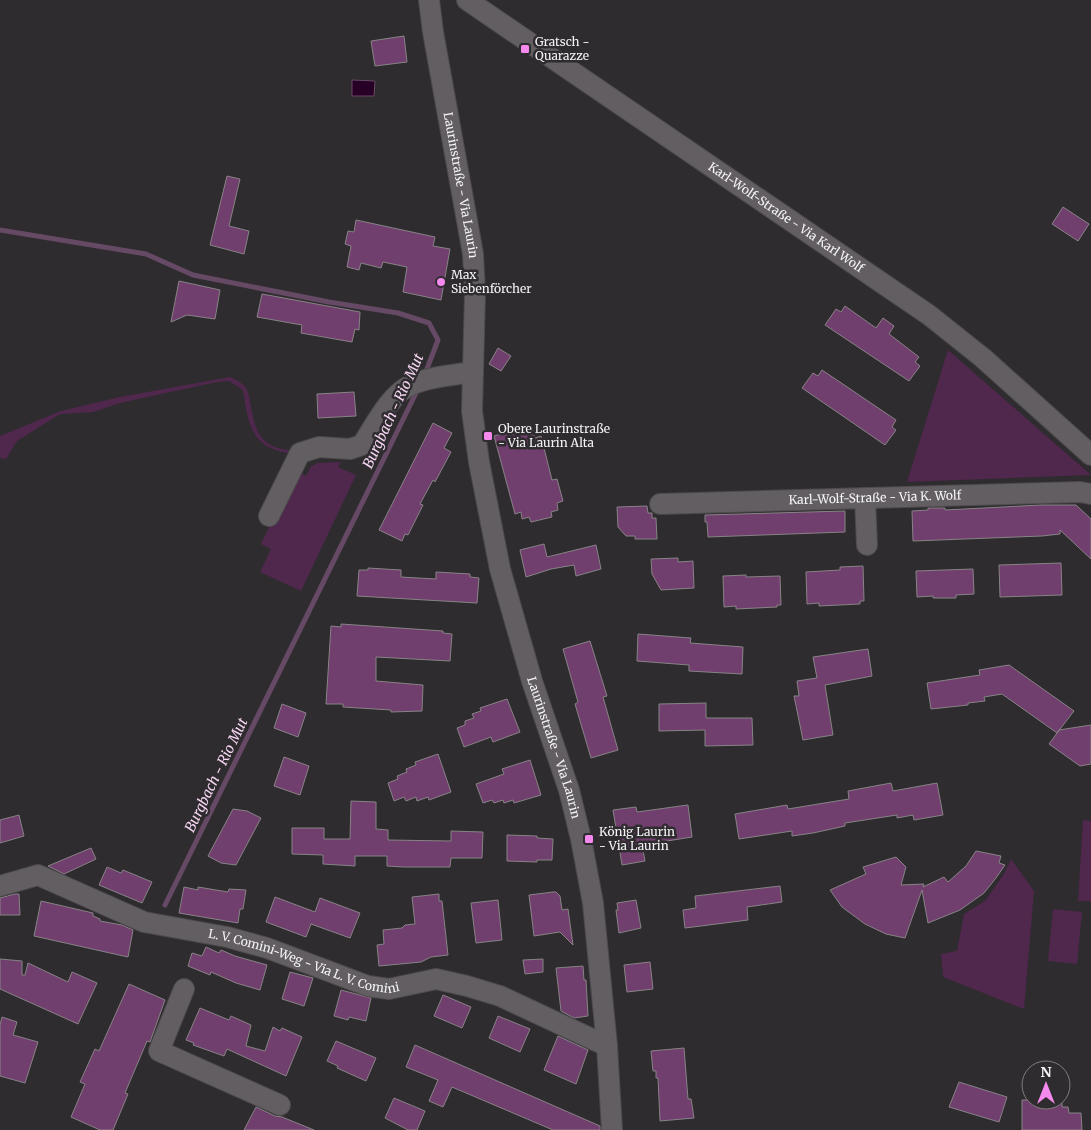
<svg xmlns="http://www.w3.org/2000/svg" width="1091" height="1130" font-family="Merriweather,serif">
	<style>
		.green { fill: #50274d }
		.water { fill: #280027; stroke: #664965 }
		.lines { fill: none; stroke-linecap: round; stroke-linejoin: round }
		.stream { stroke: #664965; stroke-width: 5 }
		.building { fill: #713f6e; stroke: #878386 }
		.minor-casing { stroke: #4c4a4c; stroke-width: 22 }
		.minor { stroke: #625e62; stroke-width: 20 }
		.poi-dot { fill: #f589ee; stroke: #2f2c2f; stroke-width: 2 }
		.labels { text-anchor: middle; stroke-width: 5; stroke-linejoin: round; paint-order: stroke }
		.poi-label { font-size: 12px; fill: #f5f3f5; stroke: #2f2c2f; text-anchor: start }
		.street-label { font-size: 12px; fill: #f5f3f5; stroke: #2f2c2f }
		.water-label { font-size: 14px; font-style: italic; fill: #f8d8f4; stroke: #2f2c2f }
	</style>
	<rect width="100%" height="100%" fill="#2f2c2f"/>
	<g class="green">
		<polygon points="948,350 1091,475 907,482"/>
		<path d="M230 377C236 380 242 382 246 388 249 393 250 401 251 407 256 435 263 450 295 450L296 454C252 450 249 428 243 390L229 381 217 382 120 403 93 412 60 414 17 441 6 459 0 458V436L61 411 120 397Z"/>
		<polygon points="341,462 338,467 356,475 301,591 260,572 271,549 261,544 296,471 306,476 311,466 318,463"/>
		<polygon points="1083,820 1091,821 1091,901 1078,901"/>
		<polygon points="1011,859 1034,891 1024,1009 943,977 941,954 957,951 964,914 985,901 1004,874"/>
		<polygon points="1053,909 1082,912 1077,964 1048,961"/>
	</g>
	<polygon class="water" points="352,80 375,81 374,96 352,96"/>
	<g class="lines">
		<g class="stream">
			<polyline points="0,230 146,254 193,275 329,302 398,313 429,323 438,340 425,374"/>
			<polyline points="165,905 418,389"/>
		</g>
	</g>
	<g class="building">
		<polygon points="404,36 407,62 375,66 371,41"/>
		<polygon points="227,176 240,179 229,226 249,231 244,254 210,245"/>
		<polygon points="1063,207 1089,224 1078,241 1052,224"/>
		<polygon points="356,220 435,237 433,246 450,249 441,300 403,292 407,267 383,262 381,268 361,263 359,270 347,267 351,246 345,244 348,231 354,232"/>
		<polygon points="179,281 220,290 215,319 187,315 171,322"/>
		<polygon points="262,294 360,312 359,330 355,329 352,342 301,333 302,325 257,317"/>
		<polygon points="845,306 876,328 883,318 894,326 889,334 919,357 915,362 920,366 909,381 825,325 836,309 841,312"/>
		<polygon points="498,348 511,356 501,371 489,364"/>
		<polygon points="822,370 896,420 892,427 896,430 885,445 802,388 813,373 818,376"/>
		<polygon points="354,392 356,416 318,418 317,394"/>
		<polygon points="433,423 452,433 444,448 451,452 435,482 433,480 420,504 423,505 408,535 405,534 402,541 379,530"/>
		<polygon points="532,426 535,438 541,436 552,480 557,479 563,501 557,503 558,510 551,512 552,517 531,522 529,517 522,519 521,512 515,514 494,436"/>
		<polygon points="1041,505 1076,505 1091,519 1091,559 1060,530 1060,534 1042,536 913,541 912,511 928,510 928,508 945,508 945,510"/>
		<polygon points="647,506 648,513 652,513 652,518 656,518 657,539 635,539 635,536 626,536 618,527 617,507"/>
		<polygon points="845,511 845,532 708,537 707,522 705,522 705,515"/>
		<polygon points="544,544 547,557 596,545 601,569 576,576 574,565 551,569 526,577 520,550"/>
		<polygon points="678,558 678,562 693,561 694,588 661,590 652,574 651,559"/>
		<polygon points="1061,563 1062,595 1000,597 999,565"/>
		<polygon points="863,566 864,601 860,601 860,604 819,606 819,603 807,604 806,572 840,570 840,567"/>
		<polygon points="368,568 401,570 401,577 436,579 436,572 470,574 470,577 479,578 477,603 357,596 359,570 368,570"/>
		<polygon points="973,569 974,594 956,595 956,598 933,598 933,596 917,597 916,571"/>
		<polygon points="746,575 746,577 780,576 781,605 777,605 777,607 736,609 736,606 724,607 723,576"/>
		<polygon points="341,624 443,631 443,633 452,634 450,661 376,657 376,681 423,685 422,711 391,712 391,710 343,707 343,704 326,704 331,626 341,627"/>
		<polygon points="638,634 691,638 690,643 743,647 742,674 689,671 689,665 637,661"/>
		<polygon points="590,641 607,696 603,697 618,750 591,758 575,704 578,702 563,649"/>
		<polygon points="868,649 872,676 825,685 833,735 803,740 794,696 799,696 797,681 817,678 813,657"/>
		<polygon points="1009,665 1074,711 1057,733 1059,730 1091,725 1091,764 1080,766 1049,744 1057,733 1002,694 984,697 985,701 968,703 968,705 931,709 927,683 980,675 979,670"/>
		<polygon points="507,699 520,732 493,742 491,737 464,747 457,728 465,725 465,721 474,718 472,714 481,711 480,708"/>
		<polygon points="706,703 706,718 752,718 753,745 705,746 705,730 659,731 659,704"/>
		<polygon points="282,704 306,713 298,737 274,728"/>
		<polygon points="438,754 451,792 429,800 428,797 417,801 416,797 406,801 404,797 394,801 388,783 398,779 397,776 407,772 406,769 416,765 415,762"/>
		<polygon points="284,757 309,766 300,795 274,786"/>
		<polygon points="530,760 541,795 514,803 513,800 504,803 503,800 494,803 492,800 483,803 476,784 504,774 502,769"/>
		<polygon points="891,783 893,791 937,783 943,815 914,820 913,815 897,818 897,815 845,823 845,826 813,833 792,836 792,831 739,839 735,814 787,805 788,809 849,799 848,791"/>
		<polygon points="351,801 376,802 376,829 388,830 388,840 451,841 451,831 483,832 482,858 451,858 450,867 403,867 387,866 387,856 355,856 355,866 323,864 323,855 292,854 292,828 324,828 324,839 350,839"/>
		<polygon points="688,805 692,837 642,845 645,861 622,865 613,810 636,807 637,812"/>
		<polygon points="233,809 247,811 261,818 236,865 221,863 208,856"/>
		<polygon points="19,815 24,836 0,843 0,820"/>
		<polygon points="507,835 537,836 537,838 553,839 552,860 537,860 537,862 507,861"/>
		<polygon points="91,848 96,859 64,874 48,866"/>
		<polygon points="976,851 1001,856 999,863 1005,865 996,878 984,893 960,910 928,923 922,890 905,938 886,934 865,924 842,907 830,890 866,874 863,867 896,857 906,867 901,885 924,884 923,887 944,877 948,882 966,866"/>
		<polygon points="107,867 121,873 123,870 152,882 142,903 99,885"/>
		<polygon points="780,886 782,902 747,907 748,920 685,928 683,910 696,908 695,896"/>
		<polygon points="184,887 198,890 198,887 228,892 229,889 246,890 243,909 240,909 238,923 179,913"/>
		<polygon points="553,892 556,892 560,896 562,910 568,909 573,945 560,932 534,936 529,895"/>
		<polygon points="15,894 19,894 20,915 0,915 0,898"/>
		<polygon points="439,894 439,901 442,901 448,955 431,957 421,962 379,966 377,945 384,944 383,930 402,928 405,925 415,924 412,897"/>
		<polygon points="275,897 315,912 320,898 360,913 350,938 311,924 306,937 266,922"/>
		<polygon points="498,900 502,940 476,943 471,903"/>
		<polygon points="636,900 641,928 619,933 616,910 618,910 617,903"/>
		<polygon points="41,901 93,913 93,916 100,919 100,921 122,925 133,930 128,957 34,936"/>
		<polygon points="206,947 219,953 221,950 235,956 267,965 260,990 236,983 211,972 210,975 188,966 192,953 202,956"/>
		<polygon points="0,959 22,961 22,975 25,975 28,963 68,982 72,972 97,983 78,1024 0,989"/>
		<polygon points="543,959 543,972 525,974 523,960"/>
		<polygon points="650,962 653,989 627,992 624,965"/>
		<polygon points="583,966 584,980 586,980 588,1016 574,1018 561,1011 556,968"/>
		<polygon points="290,972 313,978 304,1006 282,999"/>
		<polygon points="129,984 165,1000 150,1042 147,1041 125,1093 128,1094 113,1130 100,1130 71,1117 85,1084 80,1082 95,1049 99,1051"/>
		<polygon points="341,990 371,998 366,1021 349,1017 348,1020 334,1016"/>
		<polygon points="443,995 471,1007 462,1028 434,1016"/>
		<polygon points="200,1008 229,1020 231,1016 251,1025 246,1046 265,1051 273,1027 280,1031 282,1028 302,1037 286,1076 227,1049 224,1056 193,1045 194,1043 186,1040"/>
		<polygon points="498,1016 530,1029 520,1052 489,1038"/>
		<polygon points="2,1017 17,1022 13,1035 38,1042 25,1083 0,1076 0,1025"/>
		<polygon points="558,1036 588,1050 576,1084 544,1070"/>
		<polygon points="336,1041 376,1058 366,1081 337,1068 338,1066 327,1061"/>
		<polygon points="415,1045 600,1126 600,1130 553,1130 452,1087 443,1107 429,1101 438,1080 406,1067"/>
		<polygon points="684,1048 688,1099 691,1099 692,1105 694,1118 660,1121 658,1078 656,1078 656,1071 653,1071 651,1051"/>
		<polygon points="959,1082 1007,1097 999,1122 949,1107"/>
		<polygon points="394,1098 425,1111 417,1130 408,1130 385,1118"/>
		<polygon points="1022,1100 1062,1100 1062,1107 1068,1107 1069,1113 1081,1113 1082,1130 1022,1130"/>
		<polygon points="256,1107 275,1116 282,1117 314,1130 244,1130"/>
	</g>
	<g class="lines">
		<defs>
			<g id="minor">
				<path id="s1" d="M429 0 433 32 473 254 475 293 472 411 479 462 500 569 532 681 569 790 581 839 593 903 607 1046 612 1130"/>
				<path id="s2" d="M467 0 929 315 983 358 1091 455"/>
				<polyline points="865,498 867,545"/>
				<path id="s3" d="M660 504 1080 492 1091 494"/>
				<path d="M269 516 300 453 319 447 350 449 362 445C374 427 390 394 411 385 427 377 454 375 472 372"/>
				<path id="s4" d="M0 886 38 875 144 922 227 937 267 948 368 986 389 989 436 979 467 986 500 996 607 1046"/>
				<polyline points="184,989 159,1051 280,1105"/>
			</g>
		</defs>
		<use href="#minor" class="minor-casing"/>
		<use href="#minor" class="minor"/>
	</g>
	<g class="poi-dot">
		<rect x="520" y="44" width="10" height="10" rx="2.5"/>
		<circle cx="441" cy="282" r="5"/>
		<rect x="483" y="431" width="10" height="10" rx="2.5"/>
		<rect x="584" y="834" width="10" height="10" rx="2.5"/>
	</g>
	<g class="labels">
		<g class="poi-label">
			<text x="535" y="46">Gratsch -<tspan x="535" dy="14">Quarazze</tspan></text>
			<text x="451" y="279">Max<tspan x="451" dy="14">Siebenförcher</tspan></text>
			<text x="498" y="433">Obere Laurinstraße<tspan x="498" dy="14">- Via Laurin Alta</tspan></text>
			<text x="599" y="836">König Laurin<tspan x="599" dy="14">- Via Laurin</tspan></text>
		</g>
		<g class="street-label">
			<text dy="4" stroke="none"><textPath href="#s1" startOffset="188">Laurinstraße - Via Laurin</textPath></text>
			<text dy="4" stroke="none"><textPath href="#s2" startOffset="386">Karl-Wolf-Straße - Via Karl Wolf</textPath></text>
			<text dy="4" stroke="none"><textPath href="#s3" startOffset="215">Karl-Wolf-Straße - Via K. Wolf</textPath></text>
			<text dy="4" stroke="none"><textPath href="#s1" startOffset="762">Laurinstraße - Via Laurin</textPath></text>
			<text dy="4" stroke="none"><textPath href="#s4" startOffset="321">L. V. Comini-Weg - Via L. V. Comini</textPath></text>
		</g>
		<g class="water-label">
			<text transform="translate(393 411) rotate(-65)" y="5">Burgbach - Rio Mut</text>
			<text transform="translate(216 775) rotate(-64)" y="5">Burgbach - Rio Mut</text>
		</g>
	</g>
	<g transform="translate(1046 1085)"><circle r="24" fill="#2f2c2f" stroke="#7e7c7e"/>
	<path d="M0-4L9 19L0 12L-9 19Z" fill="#f589ee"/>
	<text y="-8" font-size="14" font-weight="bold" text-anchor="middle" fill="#f5f3f5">N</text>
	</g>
</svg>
